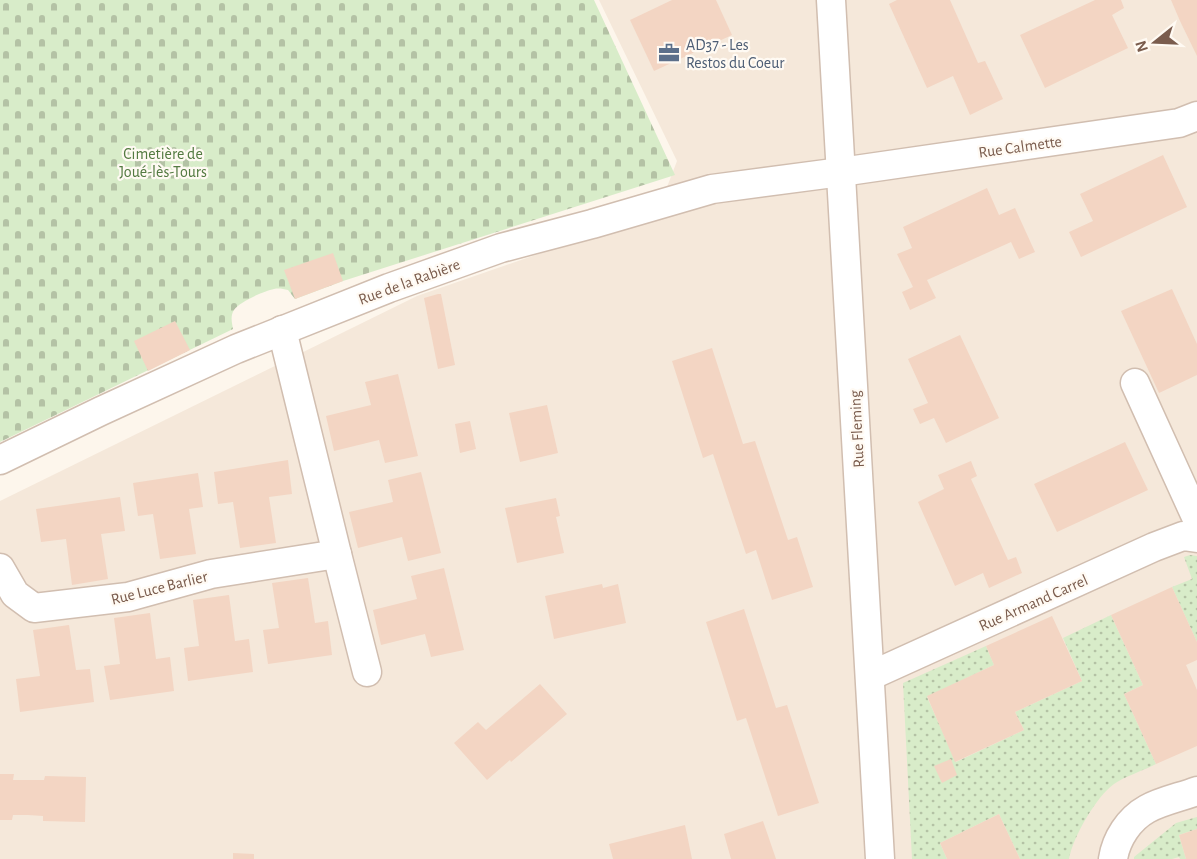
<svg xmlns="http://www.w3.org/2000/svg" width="1197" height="859" font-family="'Alegreya Sans',sans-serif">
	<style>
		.residential { fill: #f5e8da }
		.grass { fill: url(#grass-dots) }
		.cemetery { fill: url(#cemetery-stones) }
		.building { fill: #f3d5c3 }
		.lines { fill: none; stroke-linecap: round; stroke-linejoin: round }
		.street-casing { stroke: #d1beb0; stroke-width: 31 }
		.street { stroke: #fff; stroke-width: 28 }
		.labels { text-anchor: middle; stroke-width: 4.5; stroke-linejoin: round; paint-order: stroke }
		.service-label { font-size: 16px; fill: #4e5e75; stroke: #fffaf3; text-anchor: start }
		.street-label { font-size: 16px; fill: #7a5c4d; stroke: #fffaf3 }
		.park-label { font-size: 16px; fill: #537a41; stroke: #fffaf3 }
	</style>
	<defs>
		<pattern id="grass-dots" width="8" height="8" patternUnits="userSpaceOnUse" patternTransform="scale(1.5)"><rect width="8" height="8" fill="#d8ecc9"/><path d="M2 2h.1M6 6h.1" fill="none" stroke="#b4c2a5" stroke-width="1.8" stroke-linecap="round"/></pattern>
		<pattern id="cemetery-stones" width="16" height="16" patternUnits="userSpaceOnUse" patternTransform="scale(1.5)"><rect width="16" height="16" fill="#d8ecc9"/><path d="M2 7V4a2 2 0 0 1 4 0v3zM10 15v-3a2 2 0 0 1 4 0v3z" fill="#b4c2a5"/></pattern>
	</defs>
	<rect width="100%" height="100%" fill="#fdf6ec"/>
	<polygon class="residential" points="599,0 1197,0 1197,859 0,859 0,501 417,296 657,213 677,161"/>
	<g class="grass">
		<polygon points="1190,555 1197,556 1197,642 1172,587 1192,579 1184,557"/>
		<path d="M1111 615 1143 685 1124 694 1156 764C1145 770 1123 777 1114 784 1096 797 1073 837 1069 859H1020L999 814 940 843 947 859H912L903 683 986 646 994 665 927 697 956 762 1024 730 1015 712 1082 681 1063 638Z"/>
		<polygon points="1197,817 1197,829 1179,835 1186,859 1180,859 1179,857 1172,859 1134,859 1134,857 1176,823"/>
	</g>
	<path class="cemetery" d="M0 0H594L675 175 343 281 295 299 288 290C283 289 279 288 274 289 264 291 239 302 234 310 230 316 232 323 233 329L0 442Z"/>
	<g class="building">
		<polygon points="672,0 716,0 732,35 654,71 630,20"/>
		<polygon points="897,0 950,0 978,63 985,61 1003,99 970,115 953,76 927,88 889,4"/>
		<polygon points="1095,0 1121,0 1124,8 1112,15 1128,48 1045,88 1020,35"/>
		<polygon points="1171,0 1197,0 1197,56 1180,21"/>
		<polygon points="1163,155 1187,207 1081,257 1069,232 1093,221 1080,194"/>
		<polygon points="987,188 999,215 1015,208 1035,252 1019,259 1011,242 927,280 936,298 910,310 902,292 913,287 897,254 912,248 903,227"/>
		<polygon points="333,253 343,281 295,299 284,270"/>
		<polygon points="1172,289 1197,344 1197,375 1159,393 1121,311"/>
		<polygon points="438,294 441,294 455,365 438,369 424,298"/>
		<polygon points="175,321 190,350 148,371 134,341"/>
		<polygon points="960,335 999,418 946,443 934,418 920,424 913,409 928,403 908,359"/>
		<polygon points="712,348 743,444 755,441 788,540 797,537 813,587 772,600 756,550 746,554 713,454 703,458 672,361"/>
		<polygon points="398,374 418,456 385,463 379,440 334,451 326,416 371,405 365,382"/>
		<polygon points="547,405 558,453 520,462 509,413"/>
		<polygon points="470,421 476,449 460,453 455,424"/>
		<polygon points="1125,442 1148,490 1057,532 1034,484"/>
		<polygon points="288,460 292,494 269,497 276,543 240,548 233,502 218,504 214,472"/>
		<polygon points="971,461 977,476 971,479 1008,560 1016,557 1022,573 989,588 983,573 955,586 918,502 944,489 938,475"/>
		<polygon points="421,472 441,553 408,561 402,537 358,548 349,512 393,502 388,480"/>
		<polygon points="198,473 203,507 189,509 196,554 160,559 153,514 138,516 133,483"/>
		<polygon points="120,497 125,531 101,534 108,579 72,585 66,539 41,542 36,509"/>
		<polygon points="556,498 560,516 556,517 564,553 517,563 505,508"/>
		<polygon points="444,568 464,650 431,657 425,634 381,645 373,610 417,599 411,576"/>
		<polygon points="308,578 315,623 328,621 332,655 268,664 263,630 279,628 272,583"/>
		<polygon points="602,584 603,588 618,584 626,623 554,639 545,596"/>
		<polygon points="1172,587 1197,642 1197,660 1186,665 1197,690 1197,746 1156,764 1124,694 1143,685 1111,615"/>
		<polygon points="229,595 235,641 249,639 253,672 188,681 184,648 199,646 193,600"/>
		<polygon points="744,609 776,708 787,705 819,803 778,816 746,718 737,721 706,622"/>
		<polygon points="150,613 156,659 170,657 174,691 110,700 104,666 120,664 114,618"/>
		<polygon points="1052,616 1082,681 1015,712 1024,730 955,762 927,696 994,665 986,646"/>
		<polygon points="69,625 76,670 90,669 94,702 20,712 16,679 40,676 33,630"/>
		<polygon points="540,684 567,714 511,762 510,760 487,780 454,743 478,722 486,730"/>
		<polygon points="951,759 957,775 942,783 934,766"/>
		<polygon points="0,774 14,774 13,780 44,780 45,776 86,777 85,822 43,821 43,816 28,815 13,815 12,820 0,820"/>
		<polygon points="999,814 1020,859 947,859 940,843"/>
		<polygon points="763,821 776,859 731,859 724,834"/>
		<polygon points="685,825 692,859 613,859 609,844"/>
		<polygon points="1197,829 1197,859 1186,859 1179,835"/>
		<polygon points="233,853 254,854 254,859 233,859"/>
	</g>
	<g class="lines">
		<defs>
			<g id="street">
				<polyline points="831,0 880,859"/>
				<polyline points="1135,383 1197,519"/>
				<polyline points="0,460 101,411 236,349 389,288 501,248 592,224 712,189 841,172 1179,123 1197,116"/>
				<polyline points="337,554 367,672"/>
				<polyline points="0,568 15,594 34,608 128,597 211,574 337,554 282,330"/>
				<polyline points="870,676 1154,547 1183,536 1197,538"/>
				<path d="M1113 859C1116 839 1129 819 1147 809 1161 801 1181 797 1197 791"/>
			</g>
		</defs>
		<use href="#street" class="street-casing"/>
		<use href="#street" class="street"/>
	</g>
	<defs>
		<symbol id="office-bare" viewBox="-9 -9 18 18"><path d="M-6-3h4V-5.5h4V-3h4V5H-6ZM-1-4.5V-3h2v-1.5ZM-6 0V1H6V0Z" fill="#5c6f8a" stroke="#fffaf3" stroke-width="2.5" paint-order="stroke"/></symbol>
	</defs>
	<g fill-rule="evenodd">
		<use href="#office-bare" x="654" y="38" width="30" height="30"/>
	</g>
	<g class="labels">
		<g class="service-label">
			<text x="686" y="50">AD37 - Les<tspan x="686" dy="18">Restos du Coeur</tspan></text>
		</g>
		<g class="street-label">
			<text transform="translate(1020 146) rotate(-8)" y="6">Rue Calmette</text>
			<text transform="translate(409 281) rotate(-20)" y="6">Rue de la Rabière</text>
			<text transform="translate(856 429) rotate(-93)" y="6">Rue Fleming</text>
			<text transform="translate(159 587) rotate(-14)" y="6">Rue Luce Barlier</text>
			<text transform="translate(1033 602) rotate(-24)" y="6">Rue Armand Carrel</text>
		</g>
		<g class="park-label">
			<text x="163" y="159">Cimetière de<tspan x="163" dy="18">Joué-lès-Tours</tspan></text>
		</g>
	</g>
	<g transform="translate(1155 42) rotate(252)" stroke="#fffaf3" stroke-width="4.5" paint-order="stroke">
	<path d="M0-4.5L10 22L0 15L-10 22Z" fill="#7a5c4d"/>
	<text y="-9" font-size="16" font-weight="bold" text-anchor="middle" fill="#7a5c4d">N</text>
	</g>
</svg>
